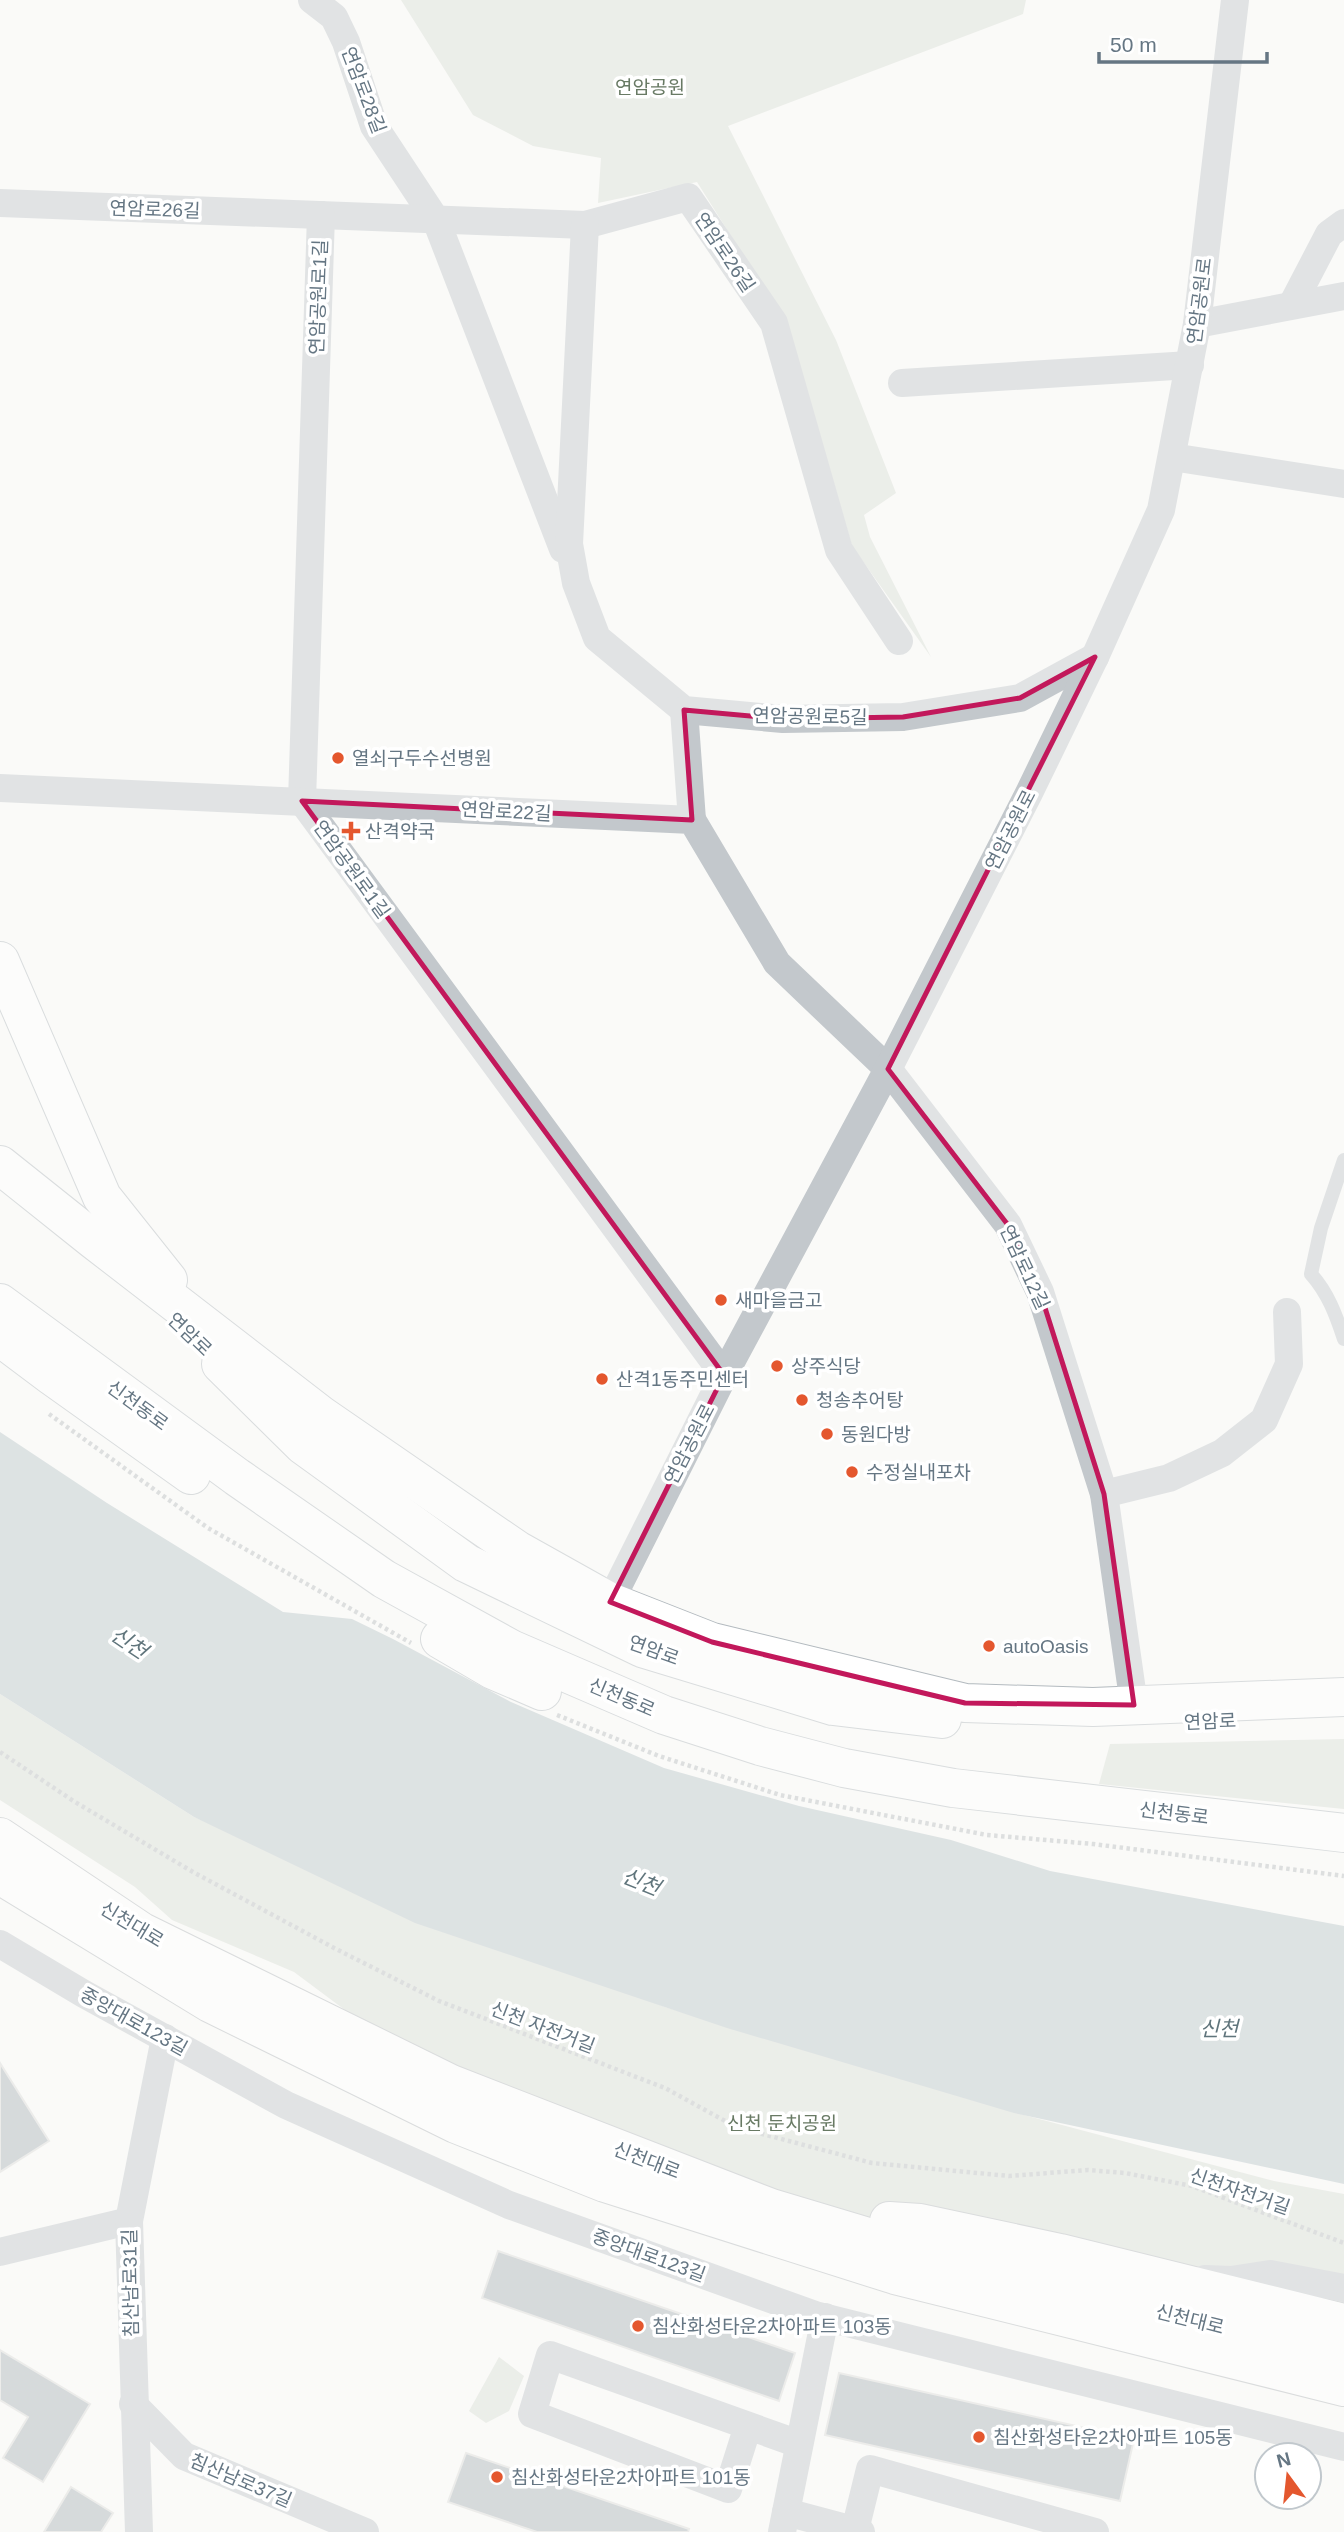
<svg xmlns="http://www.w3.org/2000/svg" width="1344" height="2532" font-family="Helvetica,'Noto Sans KR',sans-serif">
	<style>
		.green { fill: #dadfd7 }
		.water { fill: #bbc7cb }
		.building { fill: #aab3b9; stroke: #dcdcda; stroke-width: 2 }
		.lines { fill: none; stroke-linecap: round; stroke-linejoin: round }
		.secondary-casing { stroke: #b3babf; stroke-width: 40 }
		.highway-casing { stroke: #b4b9bd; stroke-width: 40 }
		.path { stroke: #bbbfc2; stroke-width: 4.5; stroke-dasharray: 3.5 3.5; stroke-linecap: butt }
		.lane { stroke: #c3c8cc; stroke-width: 14 }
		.street { stroke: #c3c8cc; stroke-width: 28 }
		.secondary { stroke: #fff; stroke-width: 38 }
		.highway { stroke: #fff; stroke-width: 38 }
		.marked { fill: none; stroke: #c2185b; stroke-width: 5; stroke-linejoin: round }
		.poi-dot { fill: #e4572e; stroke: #fff; stroke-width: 2.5 }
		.labels { text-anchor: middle; stroke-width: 7; stroke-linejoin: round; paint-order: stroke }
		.park-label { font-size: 19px; fill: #687a64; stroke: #fff }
		.street-label { font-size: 19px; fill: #657683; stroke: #fff }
		.poi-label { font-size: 19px; fill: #657683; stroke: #fff; text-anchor: start }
		.water-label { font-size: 21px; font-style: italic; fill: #60757c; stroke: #fff }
	</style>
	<rect width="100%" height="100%" fill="#fafaf8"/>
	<g class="green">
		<polygon points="401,0 1026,0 1023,14 728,126 836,340 896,493 864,515 870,537 931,657 852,546 789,328 697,182 598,203 601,158 533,146 473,115"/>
		<polygon points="0,1694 194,1817 665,2007 1024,2115 1274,2181 1344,2194 1344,2332 755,2196 404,2054 294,1972 172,1920 135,1887 0,1800"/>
		<polygon points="1344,1739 1344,1809 1099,1784 1110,1744"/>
		<polygon points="499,2357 524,2376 509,2411 486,2423 469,2411"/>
	</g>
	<polygon class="water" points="0,1432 107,1503 283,1612 352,1619 393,1639 511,1702 664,1768 799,1806 951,1840 1050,1871 1344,1926 1344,2184 1014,2113 727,2028 415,1923 194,1817 0,1694"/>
	<g class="building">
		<polygon points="0,2063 49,2141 0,2172"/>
		<polygon points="498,2251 795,2353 779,2401 482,2298"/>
		<polygon points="0,2350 90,2404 43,2482 3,2458 28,2417 0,2400"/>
		<polygon points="839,2373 1134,2439 1120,2501 825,2435"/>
		<polygon points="466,2453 689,2529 688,2532 537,2532 448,2502"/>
		<polygon points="71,2487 113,2513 101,2532 44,2532"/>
	</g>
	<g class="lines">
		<defs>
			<g id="secondary">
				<polyline points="0,961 102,1197 168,1280"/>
				<polyline points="0,1165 94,1240 322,1416 517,1550 610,1602 712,1642 965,1703 1093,1707 1344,1697"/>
				<polyline points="0,1303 237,1477 384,1579 511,1649 664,1715 760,1746 844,1768 953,1788 1344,1833"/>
				<polyline points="0,1337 52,1376 191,1475"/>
				<polyline points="221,1364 303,1445 466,1563 642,1648 833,1706 942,1719"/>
				<polyline points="440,1639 493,1670 542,1691"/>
			</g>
			<g id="highway">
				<polyline points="0,1837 142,1932 451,2084 771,2208 871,2238 1344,2358"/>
				<polyline points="0,1875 210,2003 456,2124 605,2183 895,2275 1344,2387"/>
				<polyline points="889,2221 920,2223 1060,2253 1344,2323"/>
			</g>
		</defs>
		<use href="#secondary" class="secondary-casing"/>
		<use href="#highway" class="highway-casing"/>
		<g class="path">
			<polyline points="49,1414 208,1528 411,1643"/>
			<polyline points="557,1715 659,1756 780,1795 987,1835 1093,1844 1344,1876"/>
			<polyline points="0,1752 75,1802 193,1872 336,1949 439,2001 665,2088 736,2127 872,2163 1009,2176 1088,2170 1125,2173 1192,2186 1344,2243"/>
		</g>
		<path class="lane" d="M1344 1160 1321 1228 1311 1274C1328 1293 1336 1315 1344 1339"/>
		<g class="street">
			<polyline points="312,0 334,17 346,42 374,126 436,220 563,549"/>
			<polyline points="0,203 585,225 688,197 774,323 839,550 899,641"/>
			<polyline points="321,215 302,801 724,1375"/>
			<polyline points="585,225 569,544 576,583 597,638 684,710 783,719 903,717 1020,698 1095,657"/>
			<polyline points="1292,305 1329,234 1344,223"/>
			<polyline points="1197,324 1344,296"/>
			<polyline points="902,383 1190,365"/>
			<polyline points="1172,457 1344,484"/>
			<polyline points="684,710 692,820"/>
			<polyline points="0,788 692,820 777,963 888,1069 1008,1225 1040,1292 1104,1494 1134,1705"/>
			<polyline points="1104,1494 1169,1478 1222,1453 1264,1420 1289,1364 1287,1312"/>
			<polyline points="610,1602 724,1375 888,1069 1029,793 1095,657 1161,510 1197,324 1235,0"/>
			<polyline points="0,1944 84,1994 286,2105 509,2205 815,2315 1344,2447"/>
			<polyline points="0,2252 129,2221"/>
			<polyline points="1205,2279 1231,2280 1270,2274 1344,2288"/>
			<polyline points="133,2404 184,2456 365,2532"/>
			<polyline points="748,2426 728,2489 532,2414 550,2355 799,2444"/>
			<polyline points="786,2512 861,2532"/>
			<polyline points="855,2530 870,2469 1095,2532"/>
			<polyline points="139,2532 129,2221 165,2038"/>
			<polyline points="782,2532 825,2317"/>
		</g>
		<use href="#secondary" class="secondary"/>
		<use href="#highway" class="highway"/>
	</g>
	<path d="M0 0H1344V2532H0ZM1095 657 888 1069 1008 1225 1040 1292 1104 1494 1134 1705 965 1703 712 1642 610 1602 724 1375 302 801 692 820 684 710 783 719 903 717 1020 698Z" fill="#fafaf8" fill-opacity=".55" fill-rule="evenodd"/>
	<path class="marked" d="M1095 657 888 1069 1008 1225 1040 1292 1104 1494 1134 1705 965 1703 712 1642 610 1602 724 1375 302 801 692 820 684 710 783 719 903 717 1020 698Z"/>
	<g class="poi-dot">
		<circle cx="338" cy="758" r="7"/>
		<path d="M347.5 820.5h7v7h7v7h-7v7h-7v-7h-7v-7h7z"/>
		<circle cx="721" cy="1300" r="7"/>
		<circle cx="777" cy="1366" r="7"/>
		<circle cx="602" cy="1379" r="7"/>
		<circle cx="802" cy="1400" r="7"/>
		<circle cx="827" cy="1434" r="7"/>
		<circle cx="852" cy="1472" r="7"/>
		<circle cx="989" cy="1646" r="7"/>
		<circle cx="638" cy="2326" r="7"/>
		<circle cx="979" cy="2437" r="7"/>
		<circle cx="497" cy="2477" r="7"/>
	</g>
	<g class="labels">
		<g class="park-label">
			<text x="650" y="94">연암공원</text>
			<text x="782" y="2130">신천 둔치공원</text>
		</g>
		<g class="street-label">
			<text transform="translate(364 90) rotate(69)" y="7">연암로28길</text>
			<text transform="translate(155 209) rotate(2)" y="7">연암로26길</text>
			<text transform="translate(725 252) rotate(56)" y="7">연암로26길</text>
			<text transform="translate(318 297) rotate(-88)" y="7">연암공원로1길</text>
			<text transform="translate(1199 301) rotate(-83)" y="7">연암공원로</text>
			<text transform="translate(810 716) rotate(1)" y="7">연암공원로5길</text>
			<text transform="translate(506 811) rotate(3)" y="7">연암로22길</text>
			<text transform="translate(1010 830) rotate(-63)" y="7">연암공원로</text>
			<text transform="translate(352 869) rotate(54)" y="7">연암공원로1길</text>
			<text transform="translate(1025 1267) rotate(65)" y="7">연암로12길</text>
			<text transform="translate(190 1334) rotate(44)" y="7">연암로</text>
			<text transform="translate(138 1405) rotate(36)" y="7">신천동로</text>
			<text transform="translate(689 1444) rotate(-63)" y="7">연암공원로</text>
			<text transform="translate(654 1650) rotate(20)" y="7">연암로</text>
			<text transform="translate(622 1697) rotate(23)" y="7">신천동로</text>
			<text transform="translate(1210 1721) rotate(-2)" y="7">연암로</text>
			<text transform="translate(1174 1813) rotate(7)" y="7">신천동로</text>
			<text transform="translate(132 1924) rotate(31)" y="7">신천대로</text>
			<text transform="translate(134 2021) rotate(29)" y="7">중앙대로123길</text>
			<text transform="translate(543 2027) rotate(21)" y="7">신천 자전거길</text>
			<text transform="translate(647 2160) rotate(21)" y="7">신천대로</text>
			<text transform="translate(1240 2191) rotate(19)" y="7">신천자전거길</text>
			<text transform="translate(649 2255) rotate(20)" y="7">중앙대로123길</text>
			<text transform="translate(130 2283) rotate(-91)" y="7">침산남로31길</text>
			<text transform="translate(1190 2319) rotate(14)" y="7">신천대로</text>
			<text transform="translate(241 2480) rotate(23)" y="7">침산남로37길</text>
		</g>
		<g class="poi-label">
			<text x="352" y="765">열쇠구두수선병원</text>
			<text x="365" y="838">산격약국</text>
			<text x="735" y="1307">새마을금고</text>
			<text x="791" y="1373">상주식당</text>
			<text x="616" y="1386">산격1동주민센터</text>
			<text x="816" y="1407">청송추어탕</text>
			<text x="841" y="1441">동원다방</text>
			<text x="866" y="1479">수정실내포차</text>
			<text x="1003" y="1653">autoOasis</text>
			<text x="652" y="2333">침산화성타운2차아파트 103동</text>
			<text x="993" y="2444">침산화성타운2차아파트 105동</text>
			<text x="511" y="2484">침산화성타운2차아파트 101동</text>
		</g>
		<g class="water-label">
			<text transform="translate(129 1643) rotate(34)" y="7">신천</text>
			<text transform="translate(641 1882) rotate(22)" y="7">신천</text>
			<text x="1219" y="2036">신천</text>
		</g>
	</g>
	<g transform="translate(1288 2476) rotate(345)"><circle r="33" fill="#ffffff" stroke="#c1c8cd" stroke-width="2"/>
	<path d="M0-5L12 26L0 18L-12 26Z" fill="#e4572e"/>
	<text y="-10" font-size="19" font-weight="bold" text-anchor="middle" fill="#657683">N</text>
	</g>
	<path d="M1099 52v10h168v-10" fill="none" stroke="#657683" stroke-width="3.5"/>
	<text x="1110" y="52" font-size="21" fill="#657683" stroke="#ffffff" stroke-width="5" paint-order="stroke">50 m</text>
</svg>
